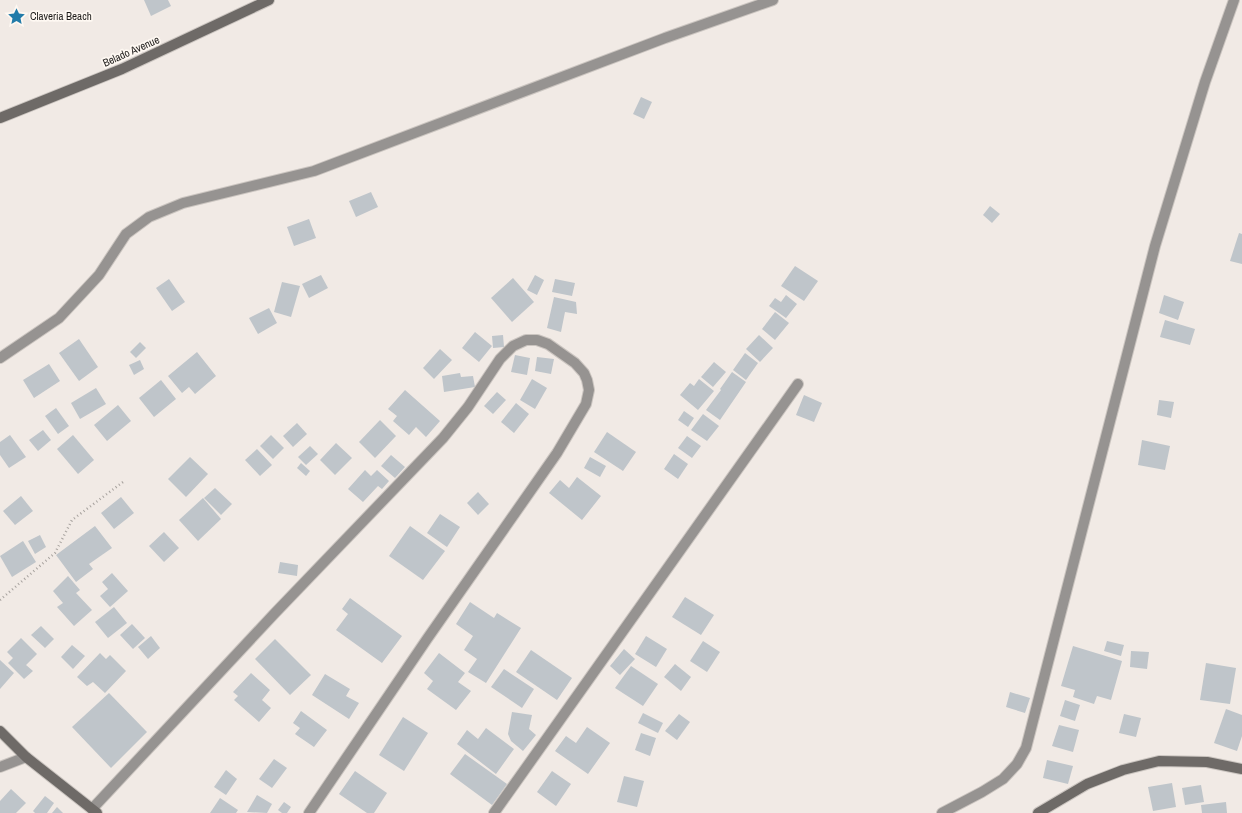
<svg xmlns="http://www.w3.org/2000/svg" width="1242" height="813" font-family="'Archivo Narrow',sans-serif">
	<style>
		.building { fill: #bfc5ca }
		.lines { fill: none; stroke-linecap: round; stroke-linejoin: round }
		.street-casing { stroke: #cbc5c0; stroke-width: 12 }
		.secondary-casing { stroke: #cbc5c0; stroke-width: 12 }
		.path { stroke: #a7a29e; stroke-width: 2.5; stroke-dasharray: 1 3; stroke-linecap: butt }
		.street { stroke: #969391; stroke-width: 10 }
		.secondary { stroke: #6e6a67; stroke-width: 10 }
		.labels { text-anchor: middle; stroke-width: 3.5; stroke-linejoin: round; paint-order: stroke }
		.poi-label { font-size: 11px; fill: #1e1c1a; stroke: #fef8f2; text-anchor: start }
		.street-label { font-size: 11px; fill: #1e1c1a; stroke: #fef8f2 }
	</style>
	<rect width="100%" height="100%" fill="#f1eae5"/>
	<g class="building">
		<polygon points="144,0 168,0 171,6 151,16"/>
		<polygon points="641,97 652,102 644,119 633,114"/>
		<polygon points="371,192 378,207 356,217 349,201"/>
		<polygon points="990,206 1000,214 992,223 983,215"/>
		<polygon points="309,219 316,238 294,246 287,227"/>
		<polygon points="1239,233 1242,234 1242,264 1230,261"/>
		<polygon points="795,266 818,281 804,301 781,286"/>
		<polygon points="321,275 328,288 309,298 302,284"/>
		<polygon points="535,275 544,280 537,295 527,290"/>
		<polygon points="513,278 534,302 512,322 491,298"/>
		<polygon points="169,279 185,302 172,311 156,288"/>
		<polygon points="555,279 575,283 572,296 552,292"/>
		<polygon points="282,282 300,286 291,317 274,312"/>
		<polygon points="786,295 797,304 786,318 769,306 775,298 781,302"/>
		<polygon points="1164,295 1184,302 1178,320 1159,313"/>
		<polygon points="554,297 576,302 577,314 565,312 561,332 547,328"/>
		<polygon points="269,308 277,323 258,334 249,318"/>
		<polygon points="775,312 789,323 775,340 762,329"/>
		<polygon points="1165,320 1195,329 1190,345 1160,337"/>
		<polygon points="475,332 492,346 479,362 462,348"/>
		<polygon points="503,335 504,347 493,348 492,336"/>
		<polygon points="759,335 773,348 760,362 746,349"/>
		<polygon points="79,339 98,367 79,381 59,353"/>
		<polygon points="140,342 146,348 136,358 130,352"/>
		<polygon points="440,349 452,360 434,379 423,368"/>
		<polygon points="197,352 216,376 195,394 189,387 182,393 168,376"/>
		<polygon points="745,353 758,363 746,380 733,370"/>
		<polygon points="515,355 530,358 527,375 511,372"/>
		<polygon points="537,357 554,359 551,374 535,371"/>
		<polygon points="140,360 144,369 134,375 129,365"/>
		<polygon points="714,362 726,372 713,387 701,377"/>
		<polygon points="49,364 60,381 34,398 23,380"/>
		<polygon points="732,372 746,382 720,420 706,410 721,390 720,389"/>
		<polygon points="460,373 461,377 473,376 475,387 444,392 442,376"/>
		<polygon points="532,379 547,388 535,409 520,400"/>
		<polygon points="699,379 714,391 698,410 680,395 690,383 694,386"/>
		<polygon points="161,380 176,399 154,417 139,398"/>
		<polygon points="96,388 106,404 80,419 71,403"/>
		<polygon points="405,390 440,421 426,437 416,427 409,435 393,421 397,416 388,409"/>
		<polygon points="497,392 506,400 493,414 484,406"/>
		<polygon points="804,395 822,403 814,422 796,415"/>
		<polygon points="1159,400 1174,402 1171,418 1157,415"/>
		<polygon points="516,403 529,414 514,433 501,422"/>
		<polygon points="118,405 131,421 107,441 94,425"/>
		<polygon points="56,408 69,426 58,434 45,416"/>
		<polygon points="684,411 694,418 688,427 678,420"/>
		<polygon points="703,414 719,426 707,441 691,430"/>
		<polygon points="380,420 396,436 375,458 359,442"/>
		<polygon points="297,423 307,434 293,447 283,436"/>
		<polygon points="43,430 51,440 38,451 29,440"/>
		<polygon points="607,432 636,452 623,471 594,452"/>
		<polygon points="10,435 26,457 9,468 0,455 0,442"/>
		<polygon points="73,435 94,460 78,474 57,449"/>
		<polygon points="271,435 284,448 273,459 260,446"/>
		<polygon points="687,436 701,446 692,458 678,448"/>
		<polygon points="1142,440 1170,446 1165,470 1138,465"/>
		<polygon points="336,443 352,458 335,475 320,460"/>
		<polygon points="310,446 318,454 306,465 298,457"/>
		<polygon points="257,449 272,465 260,476 245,460"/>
		<polygon points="674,454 688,464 678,479 664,469"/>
		<polygon points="391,455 405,467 395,478 381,466"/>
		<polygon points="190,457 208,474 186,497 168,479"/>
		<polygon points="590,457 606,466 600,477 584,468"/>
		<polygon points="301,463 310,471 306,476 297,468"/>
		<polygon points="365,470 371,476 377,470 389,481 382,489 378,486 363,502 348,489"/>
		<polygon points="577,477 601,496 582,520 549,493 560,480 569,488"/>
		<polygon points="215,488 232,504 221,515 204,498"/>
		<polygon points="478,492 489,504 478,515 467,503"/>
		<polygon points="21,496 33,511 15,525 3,511"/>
		<polygon points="121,497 134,513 114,529 101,513"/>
		<polygon points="203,498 221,519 198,541 179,520"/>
		<polygon points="440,514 460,527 447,547 427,533"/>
		<polygon points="95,526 112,548 89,564 93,569 76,582 56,555"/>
		<polygon points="410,526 445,551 423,580 389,556"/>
		<polygon points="164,532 179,548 164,562 149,546"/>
		<polygon points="40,535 46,547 35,554 28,541"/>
		<polygon points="23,541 36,562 12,577 0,556"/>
		<polygon points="280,562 298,565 297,576 278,573"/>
		<polygon points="112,573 128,591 110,607 100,596 108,589 102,582"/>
		<polygon points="68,576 80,590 76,593 92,610 74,626 57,607 63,603 53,591"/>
		<polygon points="685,597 714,615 701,635 672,617"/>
		<polygon points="350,598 402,636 382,663 336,630 348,614 342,609"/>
		<polygon points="470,602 494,618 497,613 521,628 486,683 468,672 477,659 464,650 473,636 456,624"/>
		<polygon points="114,607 127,623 108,638 95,622"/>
		<polygon points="132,624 145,638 133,649 120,635"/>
		<polygon points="41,626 54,639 45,648 31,635"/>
		<polygon points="151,636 160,648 148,659 138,647"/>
		<polygon points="646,636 667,649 656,667 635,654"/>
		<polygon points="21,638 37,654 26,665 33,671 24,679 8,663 13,658 7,652"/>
		<polygon points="275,639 311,675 290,695 255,659"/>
		<polygon points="703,641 720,652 707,672 690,661"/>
		<polygon points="1107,641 1124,645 1121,656 1104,651"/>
		<polygon points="72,645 85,656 73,669 61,657"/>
		<polygon points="1073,646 1122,661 1111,700 1097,696 1094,704 1073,697 1075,690 1061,686"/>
		<polygon points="624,649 635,659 620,675 610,666"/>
		<polygon points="531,650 572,678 557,700 516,672"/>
		<polygon points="1131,651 1149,652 1147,669 1130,667"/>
		<polygon points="100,653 106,659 110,655 126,671 105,693 93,682 87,686 77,677"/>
		<polygon points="439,653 465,673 458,682 471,691 456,710 427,689 433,681 424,673"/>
		<polygon points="0,660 14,673 0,689"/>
		<polygon points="1206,663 1236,668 1230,704 1200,700"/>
		<polygon points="675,664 691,677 681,691 664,677"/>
		<polygon points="631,666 658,684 643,706 615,688"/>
		<polygon points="504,669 534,689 522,708 491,687"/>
		<polygon points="251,673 270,690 262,700 271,708 259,722 234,700 238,696 233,692"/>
		<polygon points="325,674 350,689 346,696 359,703 349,719 312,695"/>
		<polygon points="1010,692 1030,698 1025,713 1006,707"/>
		<polygon points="109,693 147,732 111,768 72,727"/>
		<polygon points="1065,700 1080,705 1075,721 1060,716"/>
		<polygon points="1226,709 1242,715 1242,736 1237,751 1214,743"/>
		<polygon points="301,711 327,730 314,747 295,734 300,728 293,723"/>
		<polygon points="512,712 532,715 529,729 536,735 523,751 511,741 508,734"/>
		<polygon points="643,713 663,723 658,733 638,723"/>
		<polygon points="679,714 690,722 677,740 665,731"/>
		<polygon points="1124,714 1141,718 1136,737 1119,733"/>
		<polygon points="403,717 428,733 404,771 379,755"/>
		<polygon points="1059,725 1079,730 1073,752 1052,746"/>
		<polygon points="587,727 610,743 588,774 555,751 566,736 576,743"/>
		<polygon points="486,728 514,749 496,774 457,744 467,730 478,739"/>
		<polygon points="641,733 656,738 650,756 635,750"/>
		<polygon points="465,754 507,784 492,805 450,774"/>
		<polygon points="274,759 287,768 272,788 259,779"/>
		<polygon points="1047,760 1073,766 1068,784 1043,778"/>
		<polygon points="226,770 237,779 226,795 214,787"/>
		<polygon points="355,771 387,793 374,813 367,813 339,794"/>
		<polygon points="552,771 571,784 556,806 537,792"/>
		<polygon points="624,776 644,781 637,807 617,802"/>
		<polygon points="1172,783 1176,807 1153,811 1148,787"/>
		<polygon points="1201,785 1204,802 1185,805 1182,788"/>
		<polygon points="11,789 26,803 16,813 0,813 0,801"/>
		<polygon points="257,795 272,804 267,813 247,812"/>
		<polygon points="45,796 54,803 47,813 35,813 33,811"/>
		<polygon points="220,798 238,810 236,813 210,813"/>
		<polygon points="284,802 291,807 287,813 282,813 278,810"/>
		<polygon points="1226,802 1227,813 1202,813 1201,805"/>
		<polygon points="57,807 63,813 52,813"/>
	</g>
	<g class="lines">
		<defs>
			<g id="street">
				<polyline points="0,358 59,318 99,275 126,234 149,217 183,203 314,171 665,38 773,0"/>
				<polyline points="0,767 26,757"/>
				<polyline points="92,809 275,613 443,438 468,407 500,359 513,346 526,340 537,340 548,344 575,363 584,373 587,380 589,390 586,404 557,453 427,639 309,813"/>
				<polyline points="494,813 798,384"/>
				<polyline points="942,813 982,792 1003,779 1017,764 1026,748 1155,246 1205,82 1234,0"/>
			</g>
			<g id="secondary">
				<polyline points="0,118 122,69 269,0"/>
				<polyline points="0,731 26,757 97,813"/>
				<polyline points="1038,813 1087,784 1123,770 1159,761 1207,762 1242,769"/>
			</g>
		</defs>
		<use href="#street" class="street-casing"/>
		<use href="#secondary" class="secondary-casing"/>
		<polyline class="path" points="0,600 55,553 72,520 123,482"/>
		<use href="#street" class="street"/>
		<use href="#secondary" class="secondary"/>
	</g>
	<defs>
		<symbol id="sight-bare" viewBox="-9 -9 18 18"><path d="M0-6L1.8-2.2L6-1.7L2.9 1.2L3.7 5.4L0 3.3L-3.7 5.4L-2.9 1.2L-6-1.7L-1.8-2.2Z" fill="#227ba9" stroke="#fef8f2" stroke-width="2.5" paint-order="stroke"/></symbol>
	</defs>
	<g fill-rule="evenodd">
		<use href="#sight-bare" x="4" y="4" width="25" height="25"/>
	</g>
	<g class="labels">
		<g class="poi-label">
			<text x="30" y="20">Claveria Beach</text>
		</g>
		<g class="street-label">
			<text transform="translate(131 51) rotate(-24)" y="4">Belado Avenue</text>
		</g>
	</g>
</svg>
